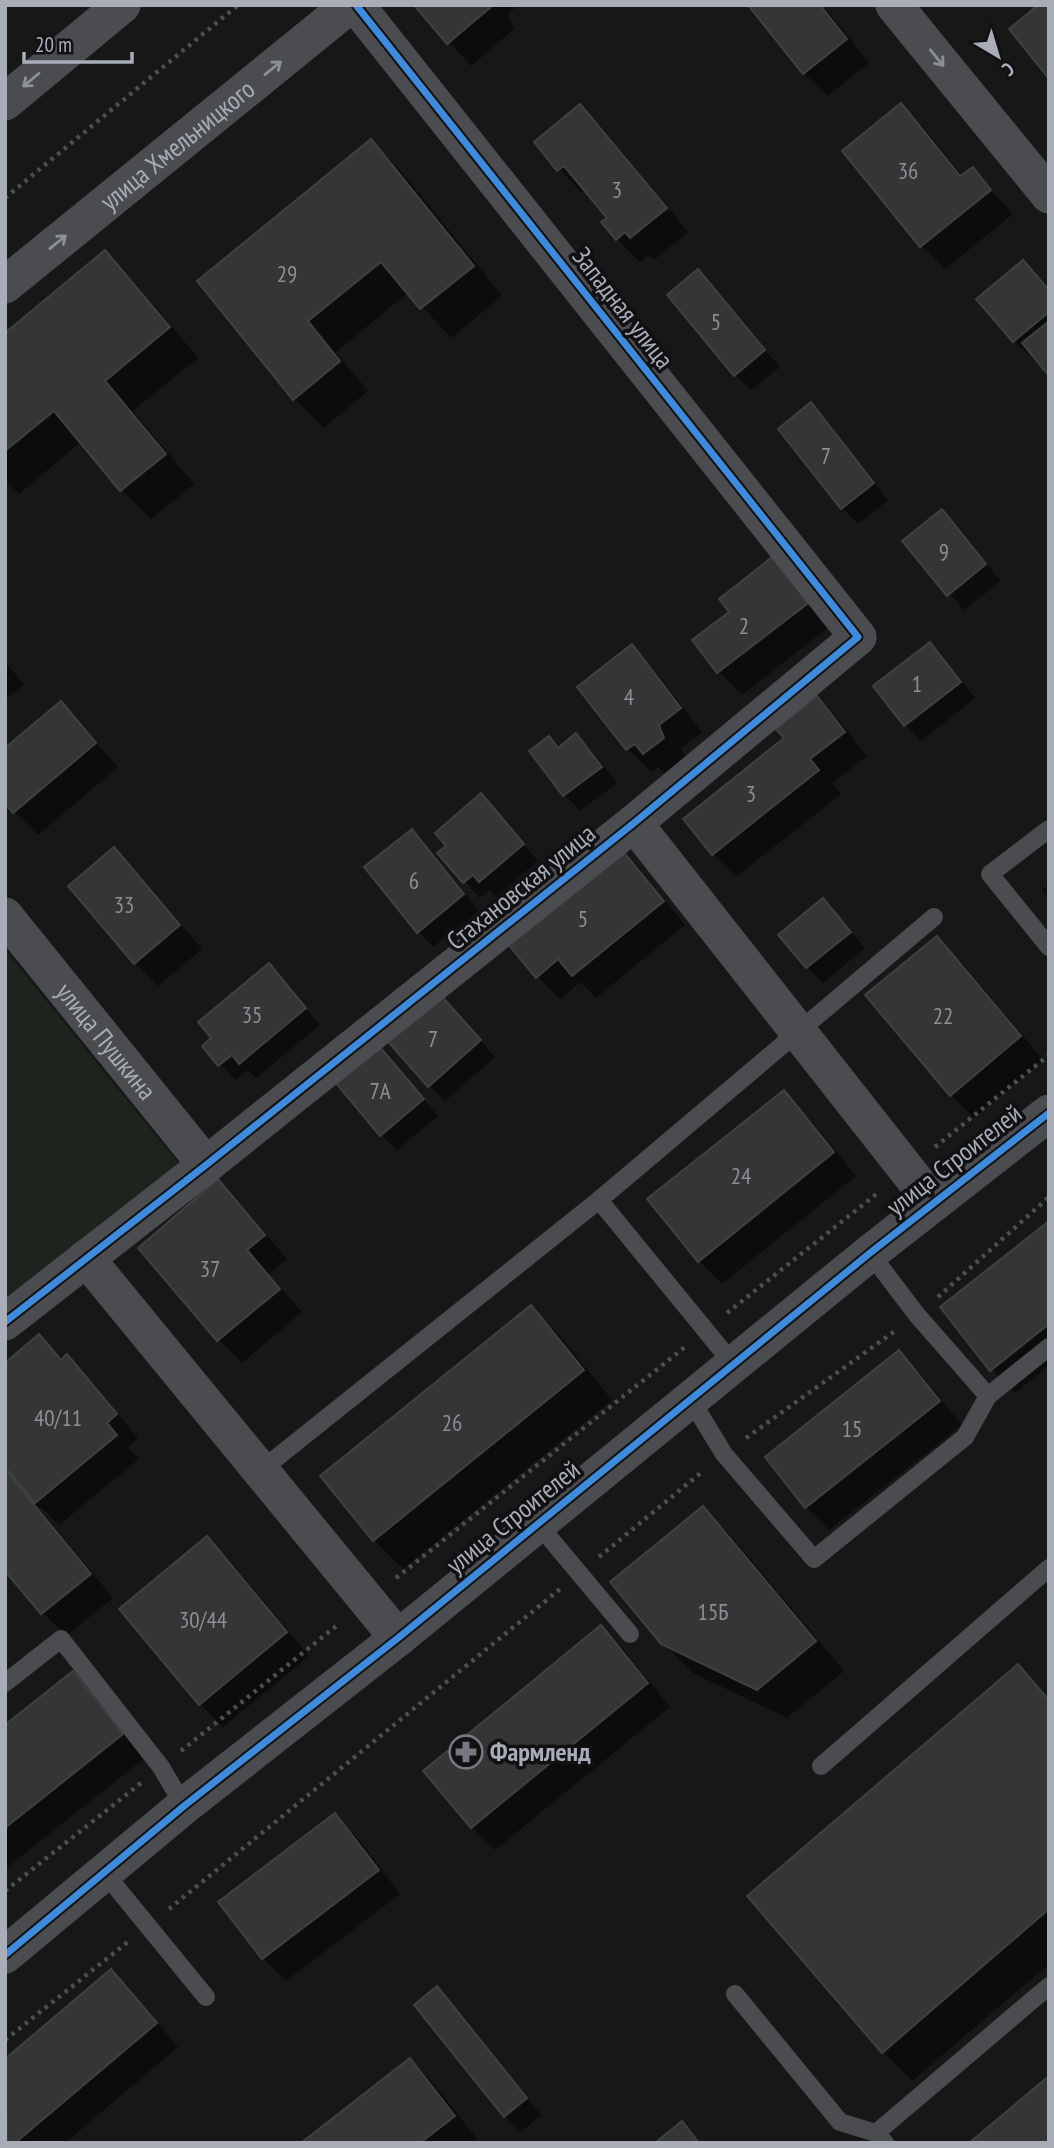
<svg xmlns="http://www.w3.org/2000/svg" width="1054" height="2148" font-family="'PT Sans Narrow',sans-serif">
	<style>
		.green { fill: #1d241e }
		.shadow { fill: #0007 }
		.building { fill: #353536; stroke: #3f4043; stroke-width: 2 }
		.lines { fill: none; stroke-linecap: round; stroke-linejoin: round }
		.path { stroke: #4d4e52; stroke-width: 4.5; stroke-dasharray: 3.5 5; stroke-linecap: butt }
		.lane { stroke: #4b4c50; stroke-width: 18 }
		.street { stroke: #4b4c50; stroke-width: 37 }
		.cycleway-casing { stroke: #111113; stroke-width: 11 }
		.cycleway { stroke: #408adc; stroke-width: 7 }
		.oneway { stroke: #8c9099 }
		.labels { text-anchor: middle; stroke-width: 7; stroke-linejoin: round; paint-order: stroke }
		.number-label { font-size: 23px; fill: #8b8f98 }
		.street-label { font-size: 26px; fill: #a8adb8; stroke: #111113 }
		.poi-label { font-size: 26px; font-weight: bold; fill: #a8adb8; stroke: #111113; text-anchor: start }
	</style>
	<rect width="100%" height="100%" fill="#171717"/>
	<polygon class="green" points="5,950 182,1168 5,1308"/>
	<g class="shadow">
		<polygon points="416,5 518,5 508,14 514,29 471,66"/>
		<polygon points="750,5 823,5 869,63 827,96 804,73"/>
		<polygon points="901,105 924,128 963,176 972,169 1013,214 945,269 922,246 845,151"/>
		<polygon points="580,106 603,129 688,232 654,260 649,255 640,262 617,239 609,218 586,190 582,193 536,143"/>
		<polygon points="371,142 401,171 502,296 451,338 409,292 336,352 368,391 324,428 294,398 200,282"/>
		<polygon points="105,252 134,282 198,358 133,411 194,484 151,519 122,490 81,442 19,494 5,480 5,335"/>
		<polygon points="1023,262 1049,290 1049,373 1033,354 1030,356 1014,341"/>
		<polygon points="697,271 780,367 751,390 735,375"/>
		<polygon points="811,405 826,420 888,500 858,524 842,508"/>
		<polygon points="942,512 1001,581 964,610 905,541"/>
		<polygon points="781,553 838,620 742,695 719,672 695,641 731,612"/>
		<polygon points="930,644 945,660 975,698 921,741 905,725"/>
		<polygon points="631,647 654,670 702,732 681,748 686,761 667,776 658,767 651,772 628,749 579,687"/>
		<polygon points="5,662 24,684 5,700"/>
		<polygon points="816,698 839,721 867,756 832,783 841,794 736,877 713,854 686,819 786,739"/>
		<polygon points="61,704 118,767 38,835 15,812"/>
		<polygon points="576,735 592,751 617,783 580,811 565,795 531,752 549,738 559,749"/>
		<polygon points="481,796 538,861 496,897 489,890 480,898 440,853 448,846"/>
		<polygon points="412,831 428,847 479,911 433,947 418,931"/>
		<polygon points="616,845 639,868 685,925 596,998 581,982 560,999 537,976"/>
		<polygon points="114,849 137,872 202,949 158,986 135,963"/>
		<polygon points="1049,884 1049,898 1042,890"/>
		<polygon points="823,900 865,948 823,983 807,967"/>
		<polygon points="937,938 960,961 1043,1060 974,1118 951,1095"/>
		<polygon points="269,966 320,1025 256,1078 248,1070 235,1080 204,1046 214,1039"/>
		<polygon points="453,1009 495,1057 445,1101 429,1086"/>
		<polygon points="394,1064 438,1116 397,1150 381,1135"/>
		<polygon points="783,1092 806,1115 856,1176 722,1284 699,1261"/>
		<polygon points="218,1182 241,1205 287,1259 269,1274 302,1312 242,1363 219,1340 140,1248"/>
		<polygon points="1049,1223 1049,1365 1015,1393 992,1369"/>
		<polygon points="531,1307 561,1337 612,1400 403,1569 374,1540"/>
		<polygon points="39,1337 63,1360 67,1357 90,1380 138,1438 128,1447 139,1459 59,1525 41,1507 39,1508 113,1598 66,1636 43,1613 5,1568 8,1475 26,1493 28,1492"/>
		<polygon points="899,1353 922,1376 962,1425 829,1530 806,1507"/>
		<polygon points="703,1508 732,1537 844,1671 787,1718 693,1673 663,1643"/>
		<polygon points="207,1538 230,1561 309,1656 223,1727 200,1704"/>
		<polygon points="601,1627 624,1650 670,1707 495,1850 472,1827"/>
		<polygon points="1018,1666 1049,1697 1049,1964 912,2081 883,2052"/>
		<polygon points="73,1673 96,1696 145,1758 5,1869 5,1727"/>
		<polygon points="335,1815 358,1838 400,1894 286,1981 263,1958"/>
		<polygon points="111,1972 134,1995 178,2047 65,2143 9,2143 5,2138 5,2061"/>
		<polygon points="437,1988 453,2004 541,2115 521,2132 505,2116"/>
		<polygon points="410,2060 433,2083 477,2139 473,2143 304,2143"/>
	</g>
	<g class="building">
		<polygon points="414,5 492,5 492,6 447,44"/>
		<polygon points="748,5 820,5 847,39 803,74"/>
		<polygon points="1038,5 1049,5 1049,79 1009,29"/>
		<polygon points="901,103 960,176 973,167 991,190 920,247 842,151"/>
		<polygon points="580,104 667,208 630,238 625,232 616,240 601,222 607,218 564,166 557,171 534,142"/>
		<polygon points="371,139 474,266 420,309 381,262 308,321 340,361 293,400 197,281"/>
		<polygon points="105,250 170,327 105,381 166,454 120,491 54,411 5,451 5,333"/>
		<polygon points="1023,260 1049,290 1049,312 1013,342 976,299"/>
		<polygon points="698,269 765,350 734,376 667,295"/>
		<polygon points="1049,321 1049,376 1022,343"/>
		<polygon points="811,402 874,483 841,509 778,429"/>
		<polygon points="942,509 986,564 947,596 902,541"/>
		<polygon points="781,550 816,597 717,673 692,640 729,612 719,599"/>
		<polygon points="930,642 961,682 904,726 873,686"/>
		<polygon points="632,644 681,708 659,725 664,738 643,754 635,744 626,750 577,687"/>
		<polygon points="817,696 845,732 810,759 819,770 712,855 683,819 784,738 776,729"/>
		<polygon points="61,701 96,743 13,813 5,803 5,748"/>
		<polygon points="576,733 602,767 563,796 529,751 549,736 558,748"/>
		<polygon points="481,793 524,844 479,882 473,875 463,883 437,853 446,846 435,833"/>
		<polygon points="412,829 464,894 417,933 364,867"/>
		<polygon points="616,843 664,901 572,976 558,959 536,978 502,937"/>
		<polygon points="114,847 180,925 134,964 68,886"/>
		<polygon points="823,898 851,932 806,968 778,935"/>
		<polygon points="937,936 1021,1036 950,1096 865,995"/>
		<polygon points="269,963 306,1008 239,1064 232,1055 218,1066 202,1046 211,1038 198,1022"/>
		<polygon points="437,991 481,1040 428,1087 384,1037"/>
		<polygon points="379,1046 424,1099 380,1136 336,1083"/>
		<polygon points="784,1090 834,1152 698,1262 647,1199"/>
		<polygon points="218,1179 265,1235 247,1250 280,1289 217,1341 138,1248"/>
		<polygon points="1049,1221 1049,1324 990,1371 940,1307"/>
		<polygon points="531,1305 584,1370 373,1541 320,1476"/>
		<polygon points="39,1334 61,1360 67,1354 117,1414 107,1423 117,1435 35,1503 5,1467 5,1363"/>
		<polygon points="899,1350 940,1401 805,1508 765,1457"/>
		<polygon points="8,1473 91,1574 41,1614 5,1571 5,1475"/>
		<polygon points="703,1506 816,1641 757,1690 661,1644 610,1582"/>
		<polygon points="207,1536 287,1632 199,1705 119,1609"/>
		<polygon points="601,1625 648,1683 471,1828 423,1771"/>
		<polygon points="1018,1664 1049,1700 1049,1909 882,2053 747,1896"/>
		<polygon points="73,1671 123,1734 5,1828 5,1725"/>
		<polygon points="335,1813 379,1870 262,1959 218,1902"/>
		<polygon points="111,1969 157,2023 15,2143 7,2143 5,2059"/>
		<polygon points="437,1986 527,2098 504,2117 414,2005"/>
		<polygon points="410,2058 455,2116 420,2143 301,2143"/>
		<polygon points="1049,2076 1049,2143 969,2143"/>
		<polygon points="682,2121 699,2143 655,2143"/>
	</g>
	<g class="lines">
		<g class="path">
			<polyline points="5,198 238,5"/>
			<polyline points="935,1147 1049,1055"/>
			<polyline points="938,1297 1049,1197"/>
			<polyline points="727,1313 879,1192"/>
			<polyline points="746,1438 895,1331"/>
			<polyline points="599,1557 703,1471"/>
			<polyline points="396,1578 685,1347"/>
			<polyline points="181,1751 340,1623"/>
			<polyline points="5,1891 141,1783"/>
			<polyline points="169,1909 560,1589"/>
			<polyline points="5,2040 129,1941"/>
		</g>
		<g class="lane">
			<polyline points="1049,829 990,874 1049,947"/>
			<polyline points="599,1200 934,917"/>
			<polyline points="870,1253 917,1315 988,1396 1049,1347"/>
			<polyline points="691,1400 724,1454 814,1559 965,1437 988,1396"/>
			<polyline points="260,1471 599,1200 734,1365"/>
			<polyline points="538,1524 630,1634"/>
			<polyline points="5,1683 61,1639 161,1767 184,1806"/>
			<polyline points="821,1766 1049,1568"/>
			<polyline points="103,1871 206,1997"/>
			<polyline points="735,1994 840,2122 876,2133"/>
			<polyline points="885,2143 876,2133 1049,1986"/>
		</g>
		<g class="street">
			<polyline points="894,5 1049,195"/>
			<polyline points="5,102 122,5"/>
			<path id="s1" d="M5 285 350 5"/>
			<polyline points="634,823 933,1203"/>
			<path id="s2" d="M5 916 206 1165"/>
			<polyline points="86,1258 398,1638"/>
			<polyline points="5,1322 206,1165 634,823 858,637 356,5"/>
			<polyline points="5,1955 184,1806 398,1638 870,1253 1049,1113"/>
		</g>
		<defs>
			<g id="cycleway">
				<polyline points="5,1322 206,1165 634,823 858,637 356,5"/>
				<polyline points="5,1955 184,1806 398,1638 870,1253 1049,1113"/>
			</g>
		</defs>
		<use href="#cycleway" class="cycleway-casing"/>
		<use href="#cycleway" class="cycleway"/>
	</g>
	<defs><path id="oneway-shaft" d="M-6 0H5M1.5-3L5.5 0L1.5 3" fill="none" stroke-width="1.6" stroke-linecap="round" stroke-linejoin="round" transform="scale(1.75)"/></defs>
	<g class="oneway">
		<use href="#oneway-shaft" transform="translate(937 58) rotate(51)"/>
		<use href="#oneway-shaft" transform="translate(273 68) rotate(-39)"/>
		<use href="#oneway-shaft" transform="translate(31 80) rotate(140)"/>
		<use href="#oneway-shaft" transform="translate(58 242) rotate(-39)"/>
	</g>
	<defs>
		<symbol id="pharmacy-ring" viewBox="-11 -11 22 22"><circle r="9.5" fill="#111113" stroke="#757880" stroke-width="1.5"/><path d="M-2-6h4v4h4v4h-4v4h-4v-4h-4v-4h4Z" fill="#757880"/></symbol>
	</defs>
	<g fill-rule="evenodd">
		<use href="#pharmacy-ring" x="447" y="1733" width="38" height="38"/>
	</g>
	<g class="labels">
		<g class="number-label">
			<text x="908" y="179">36</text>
			<text x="617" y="198">3</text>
			<text x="287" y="282">29</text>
			<text x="716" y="330">5</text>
			<text x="826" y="464">7</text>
			<text x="944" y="560">9</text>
			<text x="744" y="634">2</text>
			<text x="917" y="692">1</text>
			<text x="629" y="705">4</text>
			<text x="751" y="802">3</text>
			<text x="414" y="889">6</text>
			<text x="124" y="913">33</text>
			<text x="583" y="927">5</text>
			<text x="252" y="1023">35</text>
			<text x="943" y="1024">22</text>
			<text x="433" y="1047">7</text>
			<text x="380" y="1099">7А</text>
			<text x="741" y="1184">24</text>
			<text x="210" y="1277">37</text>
			<text x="58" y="1426">40/11</text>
			<text x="452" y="1431">26</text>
			<text x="852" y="1437">15</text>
			<text x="713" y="1620">15Б</text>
			<text x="203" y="1628">30/44</text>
		</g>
		<g class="street-label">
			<text dy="9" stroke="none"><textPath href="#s1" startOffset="222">улица Хмельницкого</textPath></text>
			<text transform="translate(623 308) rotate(52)" y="9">Западная улица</text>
			<text transform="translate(521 887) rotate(-39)" y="9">Стахановская улица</text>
			<text dy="9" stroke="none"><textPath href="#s2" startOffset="161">улица Пушкина</textPath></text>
			<text transform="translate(954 1160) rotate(-38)" y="9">улица Строителей</text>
			<text transform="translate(513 1517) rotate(-39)" y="9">улица Строителей</text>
		</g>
		<g class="poi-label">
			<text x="490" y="1761">Фармленд</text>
		</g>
	</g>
	<rect width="1054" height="2148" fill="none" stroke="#a8adb8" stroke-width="14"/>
	<g transform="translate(998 56) rotate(142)" stroke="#111113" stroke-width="5" paint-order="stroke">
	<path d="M0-5L12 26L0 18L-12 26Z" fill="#a8adb8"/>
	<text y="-10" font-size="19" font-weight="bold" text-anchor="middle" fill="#a8adb8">С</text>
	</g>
	<path d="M24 52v10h108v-10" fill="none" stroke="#a8adb8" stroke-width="3.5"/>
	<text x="35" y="52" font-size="21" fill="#a8adb8" stroke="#111113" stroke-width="5" paint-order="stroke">20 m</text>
</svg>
